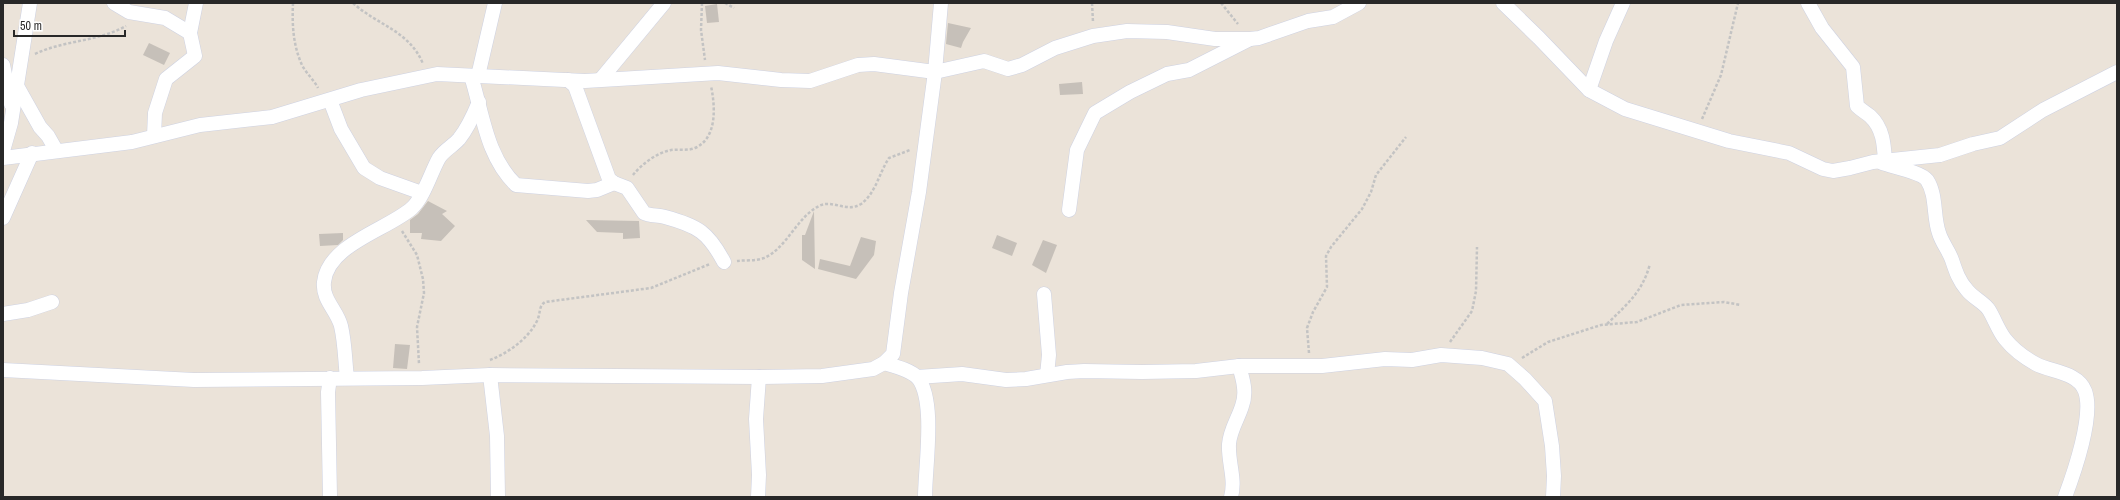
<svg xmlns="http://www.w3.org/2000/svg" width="2120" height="500" font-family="'Archivo Narrow',sans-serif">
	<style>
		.building { fill: #c6c0b9 }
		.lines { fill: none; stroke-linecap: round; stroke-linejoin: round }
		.minor-casing { stroke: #ced2e2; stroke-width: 15 }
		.path { stroke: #c3c3c3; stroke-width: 2.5; stroke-dasharray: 3 2; stroke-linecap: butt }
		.minor { stroke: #fff; stroke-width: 14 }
	</style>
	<rect width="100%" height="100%" fill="#ebe3d9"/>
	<g class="building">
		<polygon points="717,4 719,22 707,23 705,6"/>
		<polygon points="948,23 971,28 963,42 961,48 946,44"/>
		<polygon points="149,43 170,53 164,65 143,55"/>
		<polygon points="1082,82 1083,94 1060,95 1059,84"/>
		<polygon points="428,201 447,211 442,214 455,226 441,241 421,239 422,233 410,233 410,220 418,214"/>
		<polygon points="814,211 815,269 802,260 802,235 805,235"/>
		<polygon points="586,220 639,221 640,238 623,239 623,233 597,232"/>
		<polygon points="343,233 343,240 338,245 320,246 319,234"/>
		<polygon points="997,235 1017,243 1012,256 992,248"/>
		<polygon points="861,237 876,241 874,255 856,279 818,269 820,259 850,266"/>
		<polygon points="1043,240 1057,245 1046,273 1032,265"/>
		<polygon points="395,344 410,345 407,369 393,368"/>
	</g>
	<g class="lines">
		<defs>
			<g id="minor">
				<polyline points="114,3 129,12 165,18 190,33"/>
				<polyline points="1503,3 1539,38 1589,90 1625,109 1729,141 1789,153 1823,169 1833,171 1850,168 1873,162 1940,155 1973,144 2000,138 2043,110 2117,72"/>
				<path d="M1808 3 1822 28 1853 67 1857 106C1861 110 1865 112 1870 116 1883 128 1884 144 1885 161"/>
				<polyline points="3,65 11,104"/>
				<path d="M471 76C483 114 486 156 516 185L588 191 597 190 614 183"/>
				<polyline points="478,76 495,3"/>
				<polyline points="601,79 664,3"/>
				<path d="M568 80 575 86 609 179 614 183 627 188 644 213C650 216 658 215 665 217 698 226 708 232 724 262"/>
				<polyline points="17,86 40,127 48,136 56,150"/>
				<polyline points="1589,90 1606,41 1623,3"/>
				<polyline points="330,100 341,129 364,168 380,178 422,193"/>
				<polyline points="154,136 155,113 166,79 195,56 190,33 196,3"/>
				<polyline points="3,151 11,123 30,3"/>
				<polyline points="3,158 132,142 200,125 272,117 361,90 437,74 585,81 718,73 781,80 810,81 858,65 874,64 935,72 984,61 1008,69 1022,65 1055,48 1093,36 1127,31 1167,32 1215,39 1250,39 1259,38 1308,21 1333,17 1359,3"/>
				<path d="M1882 163C1893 167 1921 172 1927 180 1937 195 1933 217 1939 233 1942 243 1949 251 1952 260 1956 272 1959 281 1967 290 1973 298 1984 302 1989 310 1995 320 1998 330 2005 339 2013 349 2025 358 2036 364 2051 372 2078 372 2085 391 2094 415 2074 473 2065 497"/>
				<polyline points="1069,210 1077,150 1095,113 1130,92 1167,74 1189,70 1248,40"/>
				<polyline points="3,218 32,153"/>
				<polyline points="1044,294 1049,355 1047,375"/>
				<polyline points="3,314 28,310 52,302"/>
				<path d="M884 363C894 366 911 370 918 378 936 401 925 468 925 497"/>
				<polyline points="3,370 194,380 422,378 490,375 759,377 822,376 873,369 884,363 893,354 901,293 919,192 935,72 941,3"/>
				<polyline points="490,375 497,436 498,497"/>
				<polyline points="917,377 962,374 1006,380 1026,379 1067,372 1084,371 1142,372 1196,371 1239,366 1322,366 1385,359 1412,360 1441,355 1482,358 1508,364 1525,379 1545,401 1552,446 1554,476 1553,497"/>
				<path d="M347 378C345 361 345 343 341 326 337 310 322 300 324 282 328 244 389 229 412 208 424 197 431 172 439 158 444 150 453 146 459 139 468 128 474 114 479 102"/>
				<polyline points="330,497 328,392 330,378"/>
				<polyline points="758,497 759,475 756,419 759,377"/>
				<path d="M1231 497C1236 479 1228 463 1229 444 1230 430 1238 419 1242 406 1247 393 1243 379 1239 366"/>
			</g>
		</defs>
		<use href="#minor" class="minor-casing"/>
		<g class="path">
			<path d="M293 3C292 25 293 45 302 65 306 73 314 80 318 88"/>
			<path d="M353 3C377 25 410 31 423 64"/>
			<polyline points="702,3 701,30 705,60"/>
			<polyline points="725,3 734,8"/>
			<polyline points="1092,3 1093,22"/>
			<polyline points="1221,3 1238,24"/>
			<path d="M35 54C64 40 97 42 126 26"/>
			<polyline points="1702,119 1721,75 1738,3"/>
			<path d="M633 175C642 164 656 153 671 150 679 149 688 151 695 148 718 138 715 105 711 86"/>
			<polyline points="402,231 417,255 423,279 424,293 417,327 419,364"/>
			<path d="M737 261C745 260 756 261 764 258 786 249 797 217 819 206 832 199 847 213 861 204 876 193 879 173 889 158L910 150"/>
			<path d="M1607 324C1627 304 1642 293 1650 264"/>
			<polyline points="1450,342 1472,311 1476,291 1477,247"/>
			<polyline points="1309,353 1307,328 1313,312 1327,287 1326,256 1331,247 1362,209 1371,192 1376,175 1406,137"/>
			<polyline points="1522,358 1548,342 1601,325 1637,322 1681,305 1724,302 1741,305"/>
			<path d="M490 360C508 353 528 339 537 321 541 313 538 307 545 302L651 288 710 264"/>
		</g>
		<use href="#minor" class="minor"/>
	</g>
	<rect width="2120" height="500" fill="none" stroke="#282828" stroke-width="8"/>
	<path d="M14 30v6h111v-6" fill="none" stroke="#282828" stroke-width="2"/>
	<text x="20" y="30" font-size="12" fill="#282828" stroke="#ffffff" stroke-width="3" paint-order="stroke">50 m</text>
</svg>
